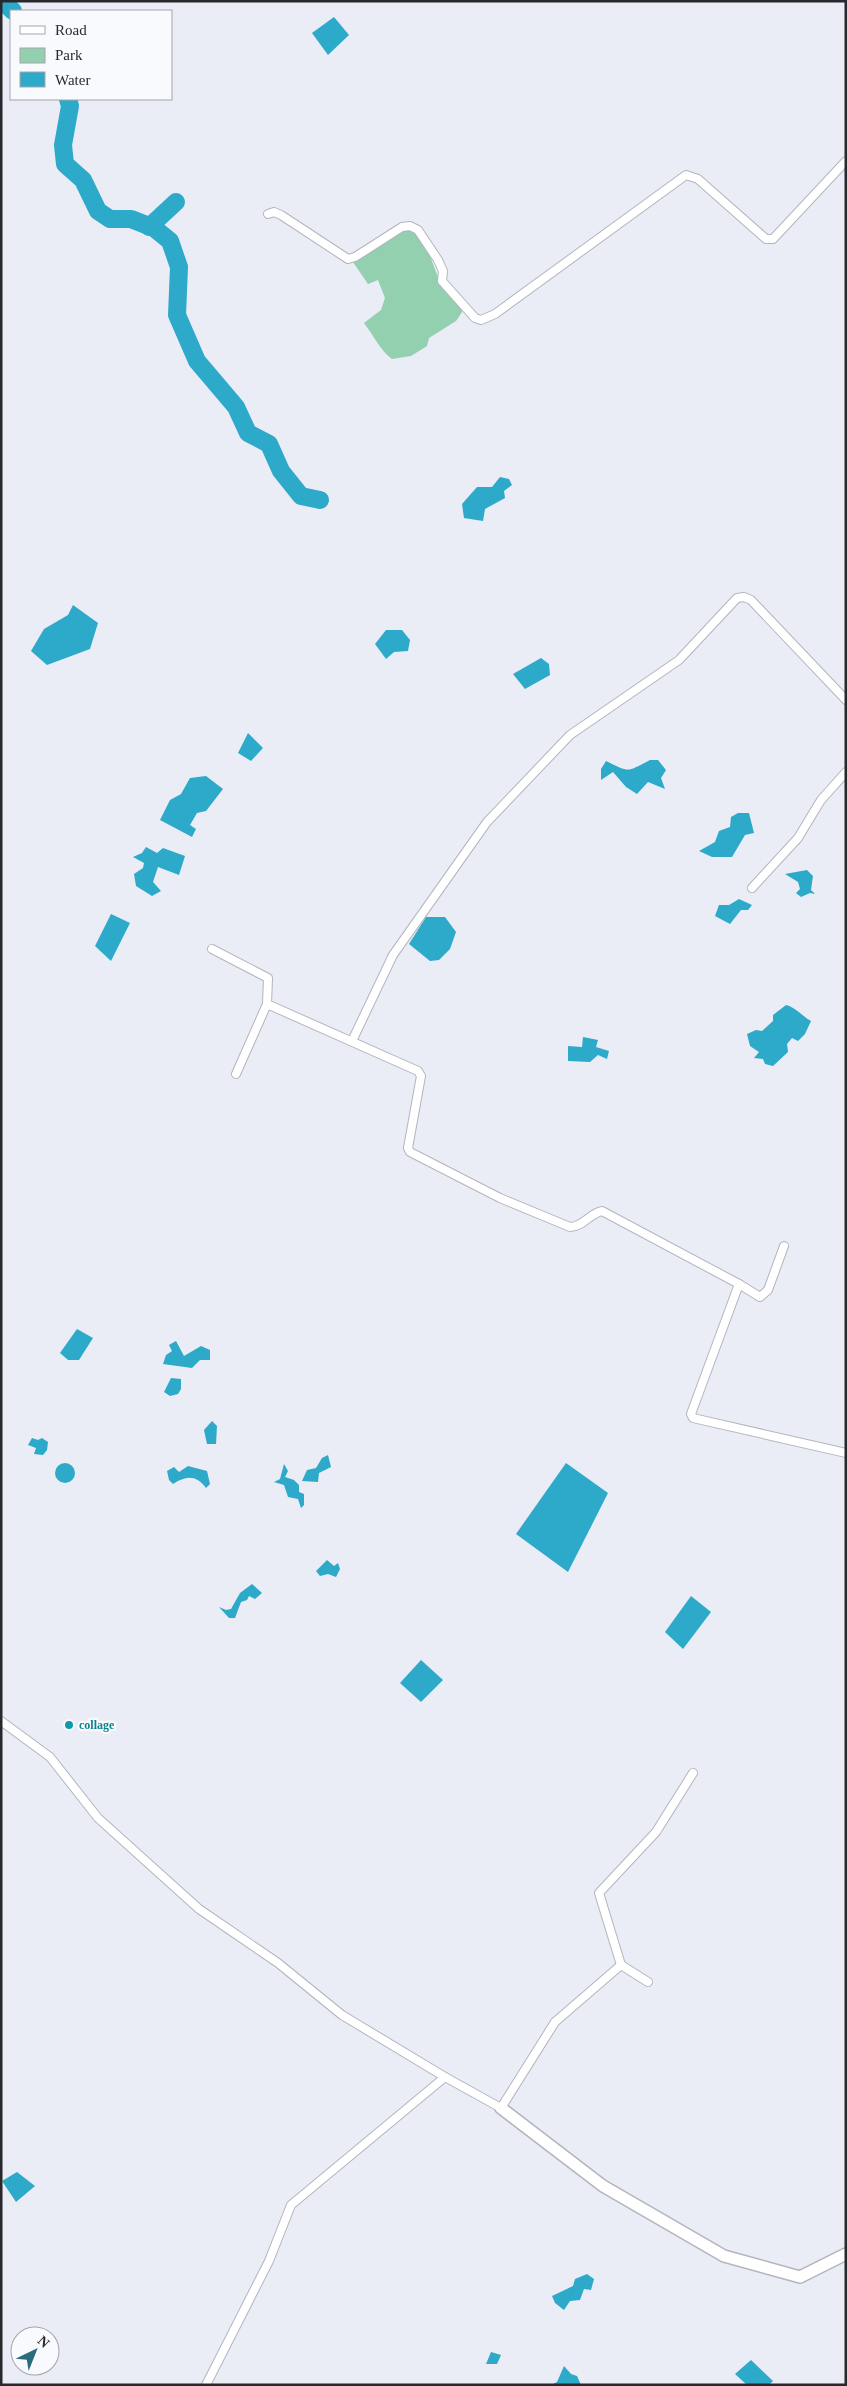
<svg xmlns="http://www.w3.org/2000/svg" width="847" height="2386" font-family="'Times New Roman',serif">
	<style>
		.green { fill: #93d0af }
		.water { fill: #2da9c9 }
		.lines { fill: none; stroke-linecap: round; stroke-linejoin: round }
		.river { stroke: #2da9c9; stroke-width: 18 }
		.street-casing { stroke: #b3b5be; stroke-width: 10 }
		.secondary-casing { stroke: #b3b5be; stroke-width: 14 }
		.street { stroke: #fff; stroke-width: 8 }
		.secondary { stroke: #fff; stroke-width: 11 }
		.culture-dot { fill: #0f9aa8; stroke: #f9fafe; stroke-width: 2 }
		.labels { text-anchor: middle; stroke-width: 4.5; stroke-linejoin: round; paint-order: stroke }
		.culture-label { font-size: 12px; font-weight: bold; fill: #0d838f; stroke: #f9fafe; text-anchor: start }
	</style>
	<rect width="100%" height="100%" fill="#eaecf6"/>
	<path class="green" d="M403 228 414 232 430 256 442 288 450 293 462 308V312L456 321 429 338 427 346 411 356 392 359C380 350 374 336 364 323L381 310 385 298 378 280 368 284 353 262Z"/>
	<g class="water">
		<polygon points="334,17 349,35 328,55 312,33"/>
		<polygon points="500,477 509,479 512,485 504,491 505,498 485,509 483,521 464,518 462,504 477,487 492,487"/>
		<polygon points="73,605 98,623 90,649 47,665 31,651 44,629 68,615"/>
		<polygon points="386,630 402,630 410,640 408,651 394,652 386,659 375,644"/>
		<polygon points="541,658 549,664 550,675 525,689 513,674"/>
		<polygon points="248,733 263,748 251,761 238,753"/>
		<path d="M650 760H658L666 770 661 778 665 789 648 782 637 794 626 787 613 772 601 780V769L606 761C630 773 627 772 650 760Z"/>
		<polygon points="206,776 223,789 206,811 197,813 190,825 196,829 192,837 160,820 170,800 181,794 190,778"/>
		<polygon points="738,813 749,813 754,833 745,835 732,857 712,857 699,851 715,842 719,831 730,827 731,817"/>
		<polygon points="146,847 157,853 163,848 185,856 179,875 158,867 153,882 161,891 152,896 136,886 134,874 143,868 144,863 133,857 142,853"/>
		<polygon points="807,870 813,876 811,890 815,894 810,893 801,897 796,893 800,889 798,882 785,874"/>
		<polygon points="739,899 752,905 748,910 741,910 730,924 715,916 719,905 729,905"/>
		<polygon points="111,914 130,923 111,961 95,946"/>
		<polygon points="426,917 445,917 456,932 450,949 439,960 430,961 409,944"/>
		<path d="M786 1005C795 1007 802 1016 811 1021L805 1034 798 1041 792 1038 787 1044 788 1052 773 1066 765 1064 763 1059 754 1058 759 1052 750 1046 747 1034 756 1030 762 1031 773 1021V1015Z"/>
		<polygon points="583,1037 598,1040 596,1047 609,1051 607,1059 598,1055 590,1062 568,1061 568,1046 582,1047"/>
		<polygon points="77,1329 93,1338 79,1360 68,1360 60,1353"/>
		<polygon points="176,1341 184,1356 201,1346 210,1350 210,1360 200,1360 192,1368 163,1364 166,1355 172,1351 169,1345"/>
		<polygon points="171,1378 181,1379 181,1389 178,1394 170,1396 164,1392"/>
		<polygon points="212,1421 217,1426 216,1444 207,1444 204,1430"/>
		<polygon points="32,1438 38,1440 42,1438 48,1442 47,1450 43,1455 34,1454 36,1448 28,1445"/>
		<polygon points="328,1455 331,1467 319,1473 318,1482 302,1481 307,1470 316,1468 322,1458"/>
		<polygon points="566,1463 608,1493 568,1572 516,1534"/>
		<circle cx="65" cy="1473" r="10"/>
		<polygon points="284,1464 288,1471 285,1477 294,1480 299,1485 299,1492 304,1494 304,1505 301,1508 298,1499 288,1497 284,1485 274,1482 280,1479"/>
		<path d="M188 1466 207 1471 210 1484 206 1488C197 1475 186 1475 173 1484L169 1480 167 1471 174 1467 179 1472Z"/>
		<polygon points="327,1560 334,1566 338,1563 340,1569 336,1577 328,1574 320,1576 316,1571"/>
		<polygon points="252,1584 262,1593 255,1599 249,1596 247,1600 241,1602 235,1618 229,1618 219,1607 226,1610 231,1609 240,1593"/>
		<polygon points="691,1596 711,1612 683,1649 665,1632"/>
		<polygon points="421,1660 443,1680 421,1702 400,1683"/>
		<polygon points="17,2172 35,2186 16,2202 2,2181"/>
		<polygon points="587,2274 594,2279 591,2290 584,2289 580,2300 570,2301 564,2310 555,2303 552,2296 573,2286 575,2279"/>
		<polygon points="491,2352 501,2355 497,2364 486,2364"/>
		<polygon points="751,2360 773,2381 769,2385 747,2385 735,2374"/>
		<polygon points="564,2366 571,2374 577,2376 581,2385 551,2385 557,2382"/>
	</g>
	<g class="lines">
		<g class="river">
			<polyline points="2,1 13,11"/>
			<polyline points="68,99 70,106 63,145 65,164 83,180 98,211 110,219 131,219 154,228 170,241 179,267 177,315 197,361 236,407 248,433 269,444 281,471 301,496 320,500"/>
			<polyline points="149,227 176,202"/>
		</g>
		<defs>
			<g id="street">
				<polyline points="268,214 274,212 281,215 348,259 355,257 402,227 410,226 418,230 438,260 443,271 442,281 475,318 481,320 495,314 686,175 698,179 766,239 773,239 846,161"/>
				<polyline points="752,888 798,838 821,800 846,772"/>
				<polyline points="212,949 268,978 267,1004 236,1074"/>
				<path d="M267 1004 418 1071 421 1076 408 1148 410 1152 500 1198 570 1227C583 1227 590 1213 602 1211L739 1284 691 1414 693 1418 846 1453"/>
				<polyline points="352,1041 393,955 487,822 570,735 679,660 737,598 744,597 751,600 846,700"/>
				<polyline points="739,1284 760,1297 768,1290 784,1246"/>
				<polyline points="1,1721 50,1757 98,1818 199,1909 278,1963 342,2015 445,2077"/>
				<polyline points="621,1965 648,1982"/>
				<polyline points="206,2385 269,2261 291,2205 445,2077 501,2108 555,2022 621,1965 599,1893 656,1832 693,1773"/>
			</g>
			<polyline id="secondary" points="501,2108 603,2186 724,2256 800,2277 846,2254"/>
		</defs>
		<use href="#street" class="street-casing"/>
		<use href="#secondary" class="secondary-casing"/>
		<use href="#street" class="street"/>
		<use href="#secondary" class="secondary"/>
	</g>
	<circle class="culture-dot" cx="69" cy="1725" r="5"/>
	<g class="labels">
		<g class="culture-label">
			<text x="79" y="1729">collage</text>
		</g>
	</g>
	<rect width="847" height="2386" fill="none" stroke="#29292d" stroke-width="5"/>
	<rect x="10" y="10" width="162" height="90" fill="#f9fafe" stroke="#a6a6aa"/>
	<rect x="20" y="26" width="25" height="8" fill="#ffffff" stroke="#a6a6aa"/>
	<text x="55" y="35" font-size="15" fill="#29292d">Road</text>
	<rect x="20" y="48" width="25" height="15" fill="#93d0af" stroke="#a6a6aa"/>
	<text x="55" y="60" font-size="15" fill="#29292d">Park</text>
	<rect x="20" y="72" width="25" height="15" fill="#2da9c9" stroke="#a6a6aa"/>
	<text x="55" y="85" font-size="15" fill="#29292d">Water</text>
	<g transform="translate(35 2351) rotate(43)"><circle r="24" fill="#f9fafe" stroke="#a6a6aa"/>
	<path d="M0-4L9 19L0 12L-9 19Z" fill="#2a6d7f"/>
	<text y="-8" font-size="14" font-weight="bold" text-anchor="middle" fill="#29292d">N</text>
	</g>
</svg>
